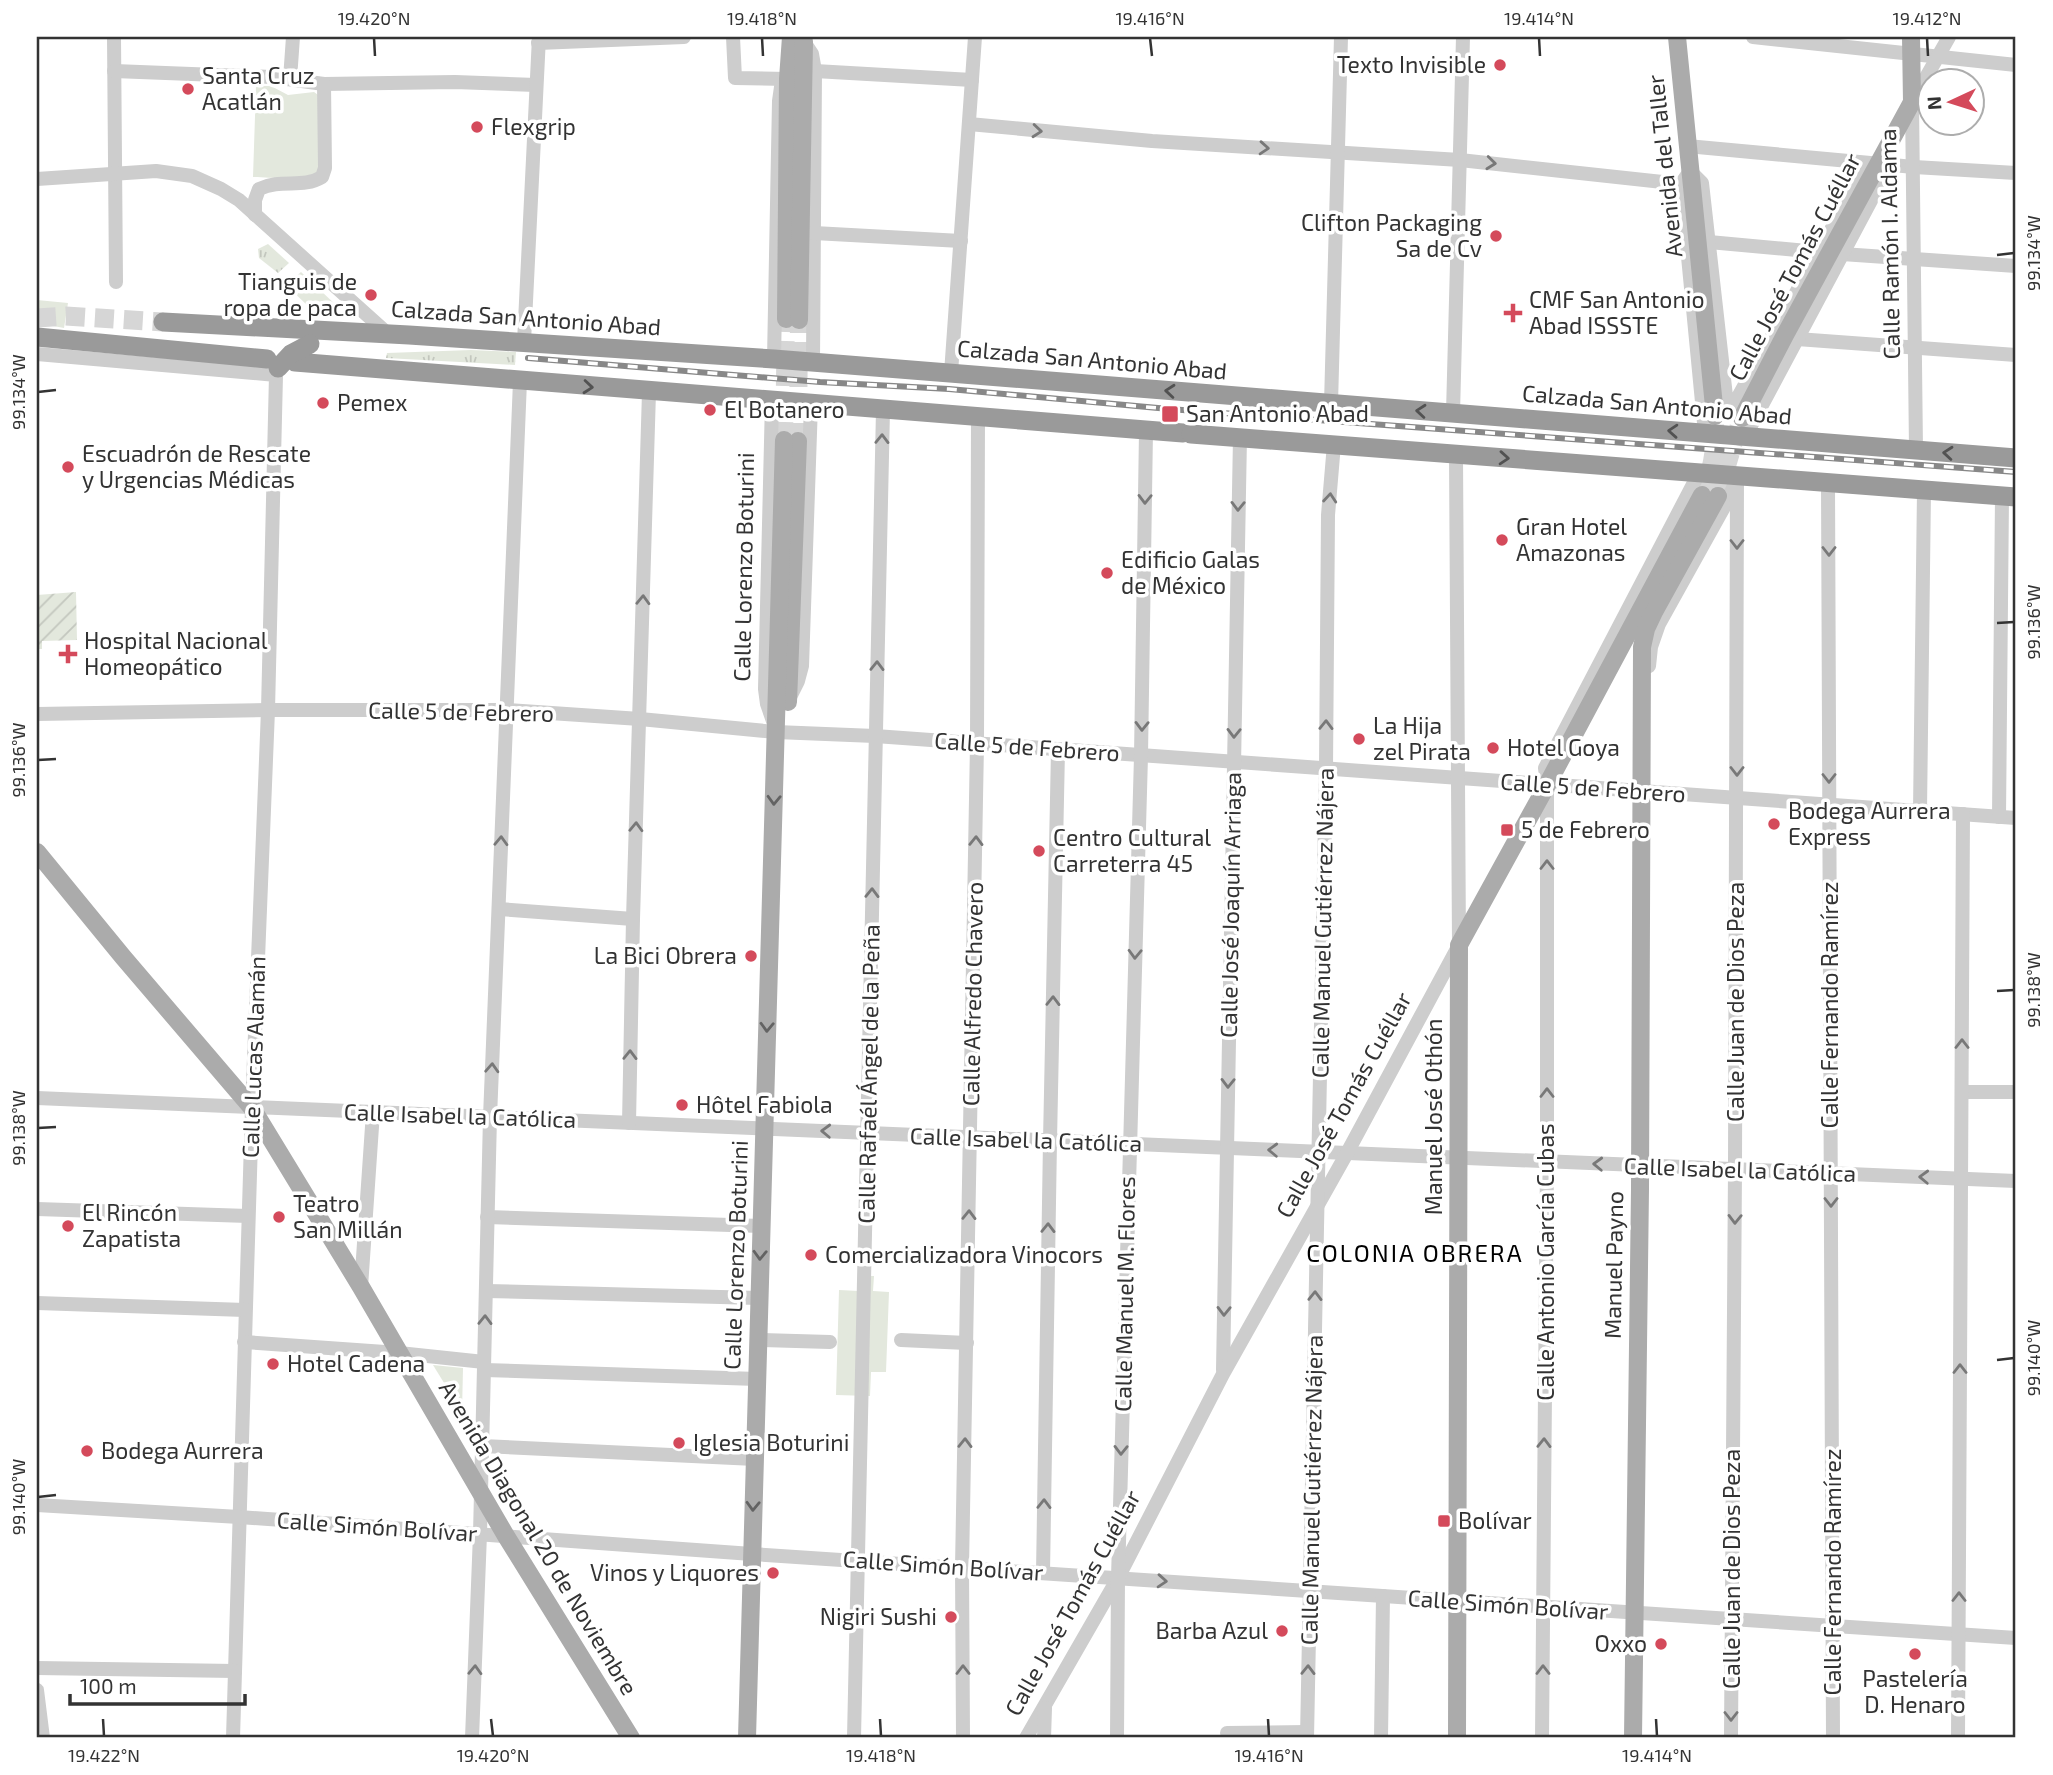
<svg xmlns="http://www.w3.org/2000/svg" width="2053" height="1775" font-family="'Exo 2',sans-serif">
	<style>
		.grass { fill: url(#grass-tufts) }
		.park { fill: #e3e8dd }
		.garden { fill: url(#garden-furrows) }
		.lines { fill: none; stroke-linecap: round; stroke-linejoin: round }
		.major-tunnel { stroke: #d6d6d6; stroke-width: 18; stroke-dasharray: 18 9; stroke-linecap: butt }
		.highway-tunnel { stroke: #d6d6d6; stroke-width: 19; stroke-dasharray: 19 10; stroke-linecap: butt }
		.minor { stroke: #cdcdcd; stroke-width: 14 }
		.major { stroke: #ababab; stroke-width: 18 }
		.highway { stroke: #9a9a9a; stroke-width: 19 }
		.rail-casing { stroke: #888; stroke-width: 6 }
		.rail { stroke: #fff; stroke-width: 3.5; stroke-dasharray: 10; stroke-linecap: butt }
		.highway-bridge { stroke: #9a9a9a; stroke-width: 19 }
		.oneway { stroke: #787878 }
		.oneway2 { stroke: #525252 }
		.oneway3 { stroke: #636363 }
		.ticks { fill: none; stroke: #333; stroke-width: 2.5 }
		.poi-dot { fill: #d44a5b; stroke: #fff; stroke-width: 2.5 }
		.labels { text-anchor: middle; stroke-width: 7; stroke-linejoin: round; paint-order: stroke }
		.poi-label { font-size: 23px; fill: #333; stroke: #fff; text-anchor: start }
		.street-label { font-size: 23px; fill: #333; stroke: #fff }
		.neighbourhood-label { font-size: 24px; letter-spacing: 2px; fill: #000; stroke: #fff }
		.neatline { fill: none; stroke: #333; stroke-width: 2.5 }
		.ticks-label { font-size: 18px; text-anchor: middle; fill: #333 }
	</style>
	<defs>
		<pattern id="grass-tufts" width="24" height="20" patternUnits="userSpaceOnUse" patternTransform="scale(1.75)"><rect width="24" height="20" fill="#e3e8dd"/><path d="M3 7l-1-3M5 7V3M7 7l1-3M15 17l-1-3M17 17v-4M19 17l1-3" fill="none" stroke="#c3c7be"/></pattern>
		<pattern id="garden-furrows" width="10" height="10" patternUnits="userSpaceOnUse" patternTransform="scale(1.75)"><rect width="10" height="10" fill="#e3e8dd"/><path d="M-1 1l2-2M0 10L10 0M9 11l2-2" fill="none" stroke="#c3c7be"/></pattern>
	</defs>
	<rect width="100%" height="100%" fill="#fff"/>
	<g class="grass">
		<polygon points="268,244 289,263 278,273 259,258 258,249"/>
		<polygon points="301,272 338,307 309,307 286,285"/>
		<polygon points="471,350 516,352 515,365 386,358 387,353"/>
	</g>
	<g class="park">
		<path d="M256 86H271L288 95 314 92 321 97V169C308 183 272 177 253 177Z"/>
		<polygon points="37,300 68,303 64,328 37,323"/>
		<polygon points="860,1276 874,1276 873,1291 889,1292 886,1372 871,1372 870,1396 836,1395 839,1290 859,1291"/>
		<polygon points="433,1365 463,1368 462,1412"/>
	</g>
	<polygon class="garden" points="76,592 77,640 42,641 42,649 37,649 37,595"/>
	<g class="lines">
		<g class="major-tunnel">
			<polyline points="784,440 786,319"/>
			<polyline points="798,441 799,320"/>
			<path d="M1702 495C1712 470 1716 446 1715 420"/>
			<polyline points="1718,496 1740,422"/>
		</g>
		<polyline class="highway-tunnel" points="37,318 66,316 163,322"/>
		<g class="minor">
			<polyline points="114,37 116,282"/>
			<polyline points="733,37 735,78 788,79"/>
			<polyline points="1753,37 2016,65"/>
			<polyline points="804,42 812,54 815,71 813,362"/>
			<polyline points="538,43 684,37"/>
			<polyline points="114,71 272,77 324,84 455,82 536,85"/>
			<polyline points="815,71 972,80"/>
			<polyline points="290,79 293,37"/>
			<polyline points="969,124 1152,141 1460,160 1681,184"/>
			<polyline points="1687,146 1914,167 2016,173"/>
			<polyline points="37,179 156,171 192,176 221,189 239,200 387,333"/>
			<path d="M255 215V200L259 189C282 178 302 189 322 177L325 168 324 84"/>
			<polyline points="814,233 961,241"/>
			<polyline points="1709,242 1818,252"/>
			<polyline points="1842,254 2016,266"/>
			<polyline points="1797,339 2016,355"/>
			<polyline points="524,342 539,37"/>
			<polyline points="37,354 276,375 268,710 252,1108 233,1738"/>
			<polyline points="774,359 779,101 781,87 785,83"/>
			<polyline points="951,373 975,37"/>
			<polyline points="772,401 765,689 767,704 774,724"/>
			<polyline points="1331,404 1341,37"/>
			<polyline points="1453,413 1463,37"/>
			<polyline points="1705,433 1681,184 1690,171 1702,183 1727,405 1733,405 1737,399 1868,163"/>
			<polyline points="1745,437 1890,165"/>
			<polyline points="1916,450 1912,102 1949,37"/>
			<polyline points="1828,483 1833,1738"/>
			<polyline points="1649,666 1651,647 1659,624 1728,500 1735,483"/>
			<polyline points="790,697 798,681 802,666 811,404"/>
			<polyline points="37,714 268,710 506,710 640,719 776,732 875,736 2016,818"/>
			<polyline points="1920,811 1924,490"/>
			<polyline points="1999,817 2002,496"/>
			<polyline points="499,909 633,919"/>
			<polyline points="1962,1092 2016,1092"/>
			<polyline points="37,1098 2016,1181"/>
			<polyline points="629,1123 633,919 649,392"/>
			<polyline points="37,1209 248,1216"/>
			<polyline points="487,1217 761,1226"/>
			<polyline points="361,1287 373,1112"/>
			<polyline points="486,1291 759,1298"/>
			<polyline points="37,1303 245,1310"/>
			<polyline points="758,1340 830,1342"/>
			<polyline points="901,1340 967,1343"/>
			<polyline points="244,1342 399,1353 484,1362"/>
			<polyline points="484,1370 757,1379"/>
			<polyline points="1223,1370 1240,437"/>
			<polyline points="482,1446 755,1459"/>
			<polyline points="37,1505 239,1517 752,1554 2016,1638"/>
			<polyline points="1043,1573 1050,1141 1058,750"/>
			<polyline points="37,1668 235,1671"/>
			<polyline points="37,1690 43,1738"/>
			<polyline points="1227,1733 1307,1732"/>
			<polyline points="472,1738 480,1534 490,1117 520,381"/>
			<polyline points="854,1738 883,410"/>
			<polyline points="963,1738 962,1567 977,744 978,417"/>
			<polyline points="1026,1738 1118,1578 1223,1374 1347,1153 1459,945 1456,455"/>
			<polyline points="1044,1738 1045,1708"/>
			<polyline points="1117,1738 1118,1578 1141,756 1146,431"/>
			<polyline points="1307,1738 1326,769 1328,515 1334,444"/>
			<polyline points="1381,1738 1383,1596"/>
			<polyline points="1542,1738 1547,1162 1547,785 1545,768 1699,473"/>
			<polyline points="1731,1738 1735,1169 1737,476"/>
			<polyline points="1958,1738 1963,814"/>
		</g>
		<g class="major">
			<polyline points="1677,37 1715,416"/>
			<polyline points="786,319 788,79 791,37"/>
			<polyline points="799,320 804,42 803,37"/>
			<polyline points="1742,418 1785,335 1912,102 1911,37"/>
			<polyline points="788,702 798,441"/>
			<polyline points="37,852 123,957 252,1108 361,1287 506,1536 631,1738"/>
			<polyline points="747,1738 784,440"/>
			<polyline points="1457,1738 1459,945 1547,785 1702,495"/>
			<polyline points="1633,1738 1640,1189 1642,647 1646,629 1654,612 1718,496"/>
		</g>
		<g class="highway">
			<polyline points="163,322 409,335 774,359 2016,458"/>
			<polyline points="37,337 267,359"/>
			<polyline points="295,362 1183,433"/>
			<polyline points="1191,434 2016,497"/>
		</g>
		<defs>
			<polyline id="rail" points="528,358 820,382 949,389 1169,409 2016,472"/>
		</defs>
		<use href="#rail" class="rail-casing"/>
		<use href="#rail" class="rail"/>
		<polyline class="highway-bridge" points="278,368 291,354 310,344"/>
	</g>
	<defs><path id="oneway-chevron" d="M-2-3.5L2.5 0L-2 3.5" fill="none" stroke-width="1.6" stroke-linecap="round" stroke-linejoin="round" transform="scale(1.75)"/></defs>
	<g class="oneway">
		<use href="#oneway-chevron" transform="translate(1037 131) rotate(5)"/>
		<use href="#oneway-chevron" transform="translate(1264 148) rotate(4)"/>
		<use href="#oneway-chevron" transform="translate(1491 163) rotate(6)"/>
		<use href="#oneway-chevron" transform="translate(882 439) rotate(-89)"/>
		<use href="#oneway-chevron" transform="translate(1330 498) rotate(-85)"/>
		<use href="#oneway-chevron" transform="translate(1145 499) rotate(91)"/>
		<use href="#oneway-chevron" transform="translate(1238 506) rotate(91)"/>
		<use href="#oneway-chevron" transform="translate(1737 544) rotate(90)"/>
		<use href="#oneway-chevron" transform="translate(1829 551) rotate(90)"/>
		<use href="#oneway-chevron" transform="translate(643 600) rotate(-88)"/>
		<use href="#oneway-chevron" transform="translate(877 666) rotate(-89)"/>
		<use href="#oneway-chevron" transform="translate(1326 725) rotate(-89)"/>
		<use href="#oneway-chevron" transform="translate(1142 726) rotate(91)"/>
		<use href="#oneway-chevron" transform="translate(1234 733) rotate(91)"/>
		<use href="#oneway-chevron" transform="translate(1737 771) rotate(90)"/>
		<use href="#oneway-chevron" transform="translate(1829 778) rotate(90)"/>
		<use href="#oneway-chevron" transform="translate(636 827) rotate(-88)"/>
		<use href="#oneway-chevron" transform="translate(501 841) rotate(-88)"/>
		<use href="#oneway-chevron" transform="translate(976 841) rotate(-89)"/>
		<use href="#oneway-chevron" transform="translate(1547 865) rotate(-90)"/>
		<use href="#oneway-chevron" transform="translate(872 893) rotate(-89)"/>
		<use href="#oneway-chevron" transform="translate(1135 954) rotate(92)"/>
		<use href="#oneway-chevron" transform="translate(1053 1001) rotate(-89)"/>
		<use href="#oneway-chevron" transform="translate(1962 1044) rotate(-90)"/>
		<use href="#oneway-chevron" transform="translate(630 1055) rotate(-89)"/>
		<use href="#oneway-chevron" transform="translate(492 1068) rotate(-87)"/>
		<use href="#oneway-chevron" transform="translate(1228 1083) rotate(91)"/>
		<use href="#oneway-chevron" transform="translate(1547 1093) rotate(-90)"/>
		<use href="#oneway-chevron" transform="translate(826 1131) rotate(-178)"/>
		<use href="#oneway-chevron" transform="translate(1273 1150) rotate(-178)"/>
		<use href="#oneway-chevron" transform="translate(1598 1164) rotate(-178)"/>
		<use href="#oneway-chevron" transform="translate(1924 1177) rotate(-178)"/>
		<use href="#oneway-chevron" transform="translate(1831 1202) rotate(90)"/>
		<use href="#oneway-chevron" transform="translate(969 1215) rotate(-89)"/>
		<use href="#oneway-chevron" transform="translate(1735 1219) rotate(91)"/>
		<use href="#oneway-chevron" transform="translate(1048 1228) rotate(-89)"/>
		<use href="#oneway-chevron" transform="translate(1315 1296) rotate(-89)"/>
		<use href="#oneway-chevron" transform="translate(1224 1311) rotate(91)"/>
		<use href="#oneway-chevron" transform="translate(485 1320) rotate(-89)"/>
		<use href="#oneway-chevron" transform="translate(1960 1369) rotate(-90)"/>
		<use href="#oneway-chevron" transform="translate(965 1443) rotate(-89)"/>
		<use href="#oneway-chevron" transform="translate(1544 1443) rotate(-89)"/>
		<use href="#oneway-chevron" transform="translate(1121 1450) rotate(91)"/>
		<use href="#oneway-chevron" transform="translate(1044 1504) rotate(-89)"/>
		<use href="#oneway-chevron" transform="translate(1162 1581) rotate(4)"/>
		<use href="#oneway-chevron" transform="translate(1959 1597) rotate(-90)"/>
		<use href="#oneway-chevron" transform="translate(475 1670) rotate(-88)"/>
		<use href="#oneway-chevron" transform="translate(963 1670) rotate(-90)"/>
		<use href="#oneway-chevron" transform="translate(1308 1670) rotate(-89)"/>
		<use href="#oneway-chevron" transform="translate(1543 1670) rotate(-90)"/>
		<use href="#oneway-chevron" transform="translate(1731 1716) rotate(90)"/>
	</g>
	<g class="oneway2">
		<use href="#oneway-chevron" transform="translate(588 387) rotate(5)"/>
		<use href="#oneway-chevron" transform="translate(1170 391) rotate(-175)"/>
		<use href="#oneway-chevron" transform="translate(1421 411) rotate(-175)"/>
		<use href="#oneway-chevron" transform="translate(1673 431) rotate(-176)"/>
		<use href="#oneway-chevron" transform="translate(1948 453) rotate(-175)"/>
		<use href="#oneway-chevron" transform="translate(1504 458) rotate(4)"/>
	</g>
	<g class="oneway3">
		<use href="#oneway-chevron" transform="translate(774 800) rotate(92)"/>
		<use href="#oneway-chevron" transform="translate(767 1027) rotate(92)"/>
		<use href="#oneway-chevron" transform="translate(760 1255) rotate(92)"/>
		<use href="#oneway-chevron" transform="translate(753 1506) rotate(92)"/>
	</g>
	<path class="ticks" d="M374 38 375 56M762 38 763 56M1150 38 1152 56M1539 38 1540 56M1927 38 1928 56M1997 255 2014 253M38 392 56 390M1997 623 2014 622M38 760 56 759M1997 991 2014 990M38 1128 56 1127M1997 1360 2014 1358M38 1497 56 1495M103 1719 104 1736M491 1719 493 1736M880 1719 881 1736M1268 1719 1269 1736M1656 1719 1657 1736"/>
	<g class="poi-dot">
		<circle cx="1500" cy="65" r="7"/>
		<circle cx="188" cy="89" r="7"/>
		<circle cx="477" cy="127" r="7"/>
		<circle cx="1496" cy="236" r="7"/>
		<circle cx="371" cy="295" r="7"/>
		<path d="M1509.5 302.5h7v7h7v7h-7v7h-7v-7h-7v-7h7z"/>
		<circle cx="323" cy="403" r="7"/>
		<circle cx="710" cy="410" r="7"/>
		<rect x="1161" y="405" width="18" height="18" rx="3.5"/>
		<circle cx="68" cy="467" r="7"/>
		<circle cx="1502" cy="540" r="7"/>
		<circle cx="1107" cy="573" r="7"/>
		<path d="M64.5 643.5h7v7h7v7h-7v7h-7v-7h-7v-7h7z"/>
		<circle cx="1359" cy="739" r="7"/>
		<circle cx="1493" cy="748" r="7"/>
		<circle cx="1774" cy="824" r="7"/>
		<rect x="1500" y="823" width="14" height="14" rx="3.5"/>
		<circle cx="1039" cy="851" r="7"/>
		<circle cx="751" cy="956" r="7"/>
		<circle cx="682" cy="1105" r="7"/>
		<circle cx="279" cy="1217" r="7"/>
		<circle cx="68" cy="1226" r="7"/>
		<circle cx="811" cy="1255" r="7"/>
		<circle cx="273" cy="1364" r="7"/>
		<circle cx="679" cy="1443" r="7"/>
		<circle cx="87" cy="1451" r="7"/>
		<rect x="1437" y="1514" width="14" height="14" rx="3.5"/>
		<circle cx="773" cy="1573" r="7"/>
		<circle cx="951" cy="1617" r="7"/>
		<circle cx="1282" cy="1631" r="7"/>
		<circle cx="1661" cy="1644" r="7"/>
		<circle cx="1915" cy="1654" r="7"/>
	</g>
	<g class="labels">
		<g class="poi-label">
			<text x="1486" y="73" text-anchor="end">Texto Invisible</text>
			<text x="202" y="84">Santa Cruz<tspan x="202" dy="26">Acatlán</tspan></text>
			<text x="491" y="135">Flexgrip</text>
			<text x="1482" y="231" text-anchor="end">Clifton Packaging<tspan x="1482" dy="26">Sa de Cv</tspan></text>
			<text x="357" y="290" text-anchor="end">Tianguis de<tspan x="357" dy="26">ropa de paca</tspan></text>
			<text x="1529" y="308">CMF San Antonio<tspan x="1529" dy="26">Abad ISSSTE</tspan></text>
			<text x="337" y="411">Pemex</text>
			<text x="724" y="418">El Botanero</text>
			<text x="1186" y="422">San Antonio Abad</text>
			<text x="82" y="462">Escuadrón de Rescate<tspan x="82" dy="26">y Urgencias Médicas</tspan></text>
			<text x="1516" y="535">Gran Hotel<tspan x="1516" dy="26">Amazonas</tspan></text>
			<text x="1121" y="568">Edificio Galas<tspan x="1121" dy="26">de México</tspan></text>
			<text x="84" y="649">Hospital Nacional<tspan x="84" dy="26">Homeopático</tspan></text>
			<text x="1373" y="734">La Hija<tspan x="1373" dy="26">zel Pirata</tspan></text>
			<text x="1507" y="756">Hotel Goya</text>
			<text x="1788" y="819">Bodega Aurrera<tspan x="1788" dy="26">Express</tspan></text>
			<text x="1521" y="838">5 de Febrero</text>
			<text x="1053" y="846">Centro Cultural<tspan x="1053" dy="26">Carreterra 45</tspan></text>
			<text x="737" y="964" text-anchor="end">La Bici Obrera</text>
			<text x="696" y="1113">Hôtel Fabiola</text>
			<text x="293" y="1212">Teatro<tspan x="293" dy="26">San Millán</tspan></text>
			<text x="82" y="1221">El Rincón<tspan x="82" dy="26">Zapatista</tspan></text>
			<text x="825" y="1263">Comercializadora Vinocors</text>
			<text x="287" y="1372">Hotel Cadena</text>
			<text x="693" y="1451">Iglesia Boturini</text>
			<text x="101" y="1459">Bodega Aurrera</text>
			<text x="1458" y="1529">Bolívar</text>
			<text x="759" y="1581" text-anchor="end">Vinos y Liquores</text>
			<text x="937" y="1625" text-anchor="end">Nigiri Sushi</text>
			<text x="1268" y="1639" text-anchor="end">Barba Azul</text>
			<text x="1647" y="1652" text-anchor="end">Oxxo</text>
			<text x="1915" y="1687" text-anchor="middle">Pastelería<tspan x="1915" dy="26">D. Henaro</tspan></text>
		</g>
		<g class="street-label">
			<text transform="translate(1665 166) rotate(-96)" y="8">Avenida del Taller</text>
			<text transform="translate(1890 244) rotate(-91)" y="8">Calle Ramón I. Aldama</text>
			<text transform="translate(1795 267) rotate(-62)" y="8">Calle José Tomás Cuéllar</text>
			<text transform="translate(526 318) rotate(4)" y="8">Calzada San Antonio Abad</text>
			<text transform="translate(1092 360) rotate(5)" y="8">Calzada San Antonio Abad</text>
			<text transform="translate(1657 405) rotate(5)" y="8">Calzada San Antonio Abad</text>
			<text transform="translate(744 567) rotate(-89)" y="8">Calle Lorenzo Boturini</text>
			<text transform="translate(461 712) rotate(1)" y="8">Calle 5 de Febrero</text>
			<text transform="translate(1027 747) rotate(4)" y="8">Calle 5 de Febrero</text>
			<text transform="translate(1593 788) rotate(4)" y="8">Calle 5 de Febrero</text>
			<text transform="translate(1231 905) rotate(-89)" y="8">Calle José Joaquín Arriaga</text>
			<text transform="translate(1323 923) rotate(-89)" y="8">Calle Manuel Gutiérrez Nájera</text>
			<text transform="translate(973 994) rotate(-89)" y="8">Calle Alfredo Chavero</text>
			<text transform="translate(1736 1002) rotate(-90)" y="8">Calle Juan de Dios Peza</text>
			<text transform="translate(1830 1005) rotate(-90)" y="8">Calle Fernando Ramírez</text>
			<text transform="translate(254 1057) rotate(-88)" y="8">Calle Lucas Alamán</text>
			<text transform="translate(869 1074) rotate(-89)" y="8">Calle Rafaél Ángel de la Peña</text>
			<text transform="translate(1344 1105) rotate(-61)" y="8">Calle José Tomás Cuéllar</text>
			<text transform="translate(460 1116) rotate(2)" y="8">Calle Isabel la Católica</text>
			<text transform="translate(1434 1117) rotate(-90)" y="8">Manuel José Othón</text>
			<text transform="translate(1026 1140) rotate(2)" y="8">Calle Isabel la Católica</text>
			<text transform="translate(1740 1170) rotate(2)" y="8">Calle Isabel la Católica</text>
			<text transform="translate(736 1255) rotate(-88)" y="8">Calle Lorenzo Boturini</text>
			<text transform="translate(1546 1262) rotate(-90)" y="8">Calle Antonio García Cubas</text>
			<text transform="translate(1614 1265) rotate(-89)" y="8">Manuel Payno</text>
			<text transform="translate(1125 1294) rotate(-89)" y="8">Calle Manuel M. Flores</text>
			<text transform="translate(1312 1490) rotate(-89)" y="8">Calle Manuel Gutiérrez Nájera</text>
			<text transform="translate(377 1527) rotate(4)" y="8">Calle Simón Bolívar</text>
			<text transform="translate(538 1538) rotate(59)" y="8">Avenida Diagonal 20 de Noviembre</text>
			<text transform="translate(943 1566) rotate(4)" y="8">Calle Simón Bolívar</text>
			<text transform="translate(1732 1569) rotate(-90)" y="8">Calle Juan de Dios Peza</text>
			<text transform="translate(1833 1572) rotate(-90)" y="8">Calle Fernando Ramírez</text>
			<text transform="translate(1073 1603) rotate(-61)" y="8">Calle José Tomás Cuéllar</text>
			<text transform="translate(1508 1605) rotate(4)" y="8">Calle Simón Bolívar</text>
		</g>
		<g class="neighbourhood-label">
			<text x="1415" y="1262">COLONIA OBRERA</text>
		</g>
	</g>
	<rect width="2053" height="1775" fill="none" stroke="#ffffff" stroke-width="77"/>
	<g transform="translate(1951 102) rotate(266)"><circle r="33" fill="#ffffff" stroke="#adadad" stroke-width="2"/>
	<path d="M0-5L12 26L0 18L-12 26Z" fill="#d44a5b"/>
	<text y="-10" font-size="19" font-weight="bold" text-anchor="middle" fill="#333333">N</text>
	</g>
	<path d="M70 1694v10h175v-10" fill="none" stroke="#333333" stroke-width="3.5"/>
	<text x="80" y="1694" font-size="21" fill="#333333" stroke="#ffffff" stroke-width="5" paint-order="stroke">100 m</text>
	<rect x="38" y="38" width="1976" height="1698" class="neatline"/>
	<g class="ticks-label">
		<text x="374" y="25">19.420°N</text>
		<text x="762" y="25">19.418°N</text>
		<text x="1150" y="25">19.416°N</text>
		<text x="1539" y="25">19.414°N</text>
		<text x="1927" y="25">19.412°N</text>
		<text transform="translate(2034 253) rotate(-90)" y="6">99.134°W</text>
		<text transform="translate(19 392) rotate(-90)" y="6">99.134°W</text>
		<text transform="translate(2034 622) rotate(-90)" y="6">99.136°W</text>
		<text transform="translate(19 760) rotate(-90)" y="6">99.136°W</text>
		<text transform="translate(2034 990) rotate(-90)" y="6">99.138°W</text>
		<text transform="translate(19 1128) rotate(-90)" y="6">99.138°W</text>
		<text transform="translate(2034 1358) rotate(-90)" y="6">99.140°W</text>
		<text transform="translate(19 1497) rotate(-90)" y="6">99.140°W</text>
		<text x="104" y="1762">19.422°N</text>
		<text x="493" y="1762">19.420°N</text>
		<text x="881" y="1762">19.418°N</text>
		<text x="1269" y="1762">19.416°N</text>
		<text x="1657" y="1762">19.414°N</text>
	</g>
</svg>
